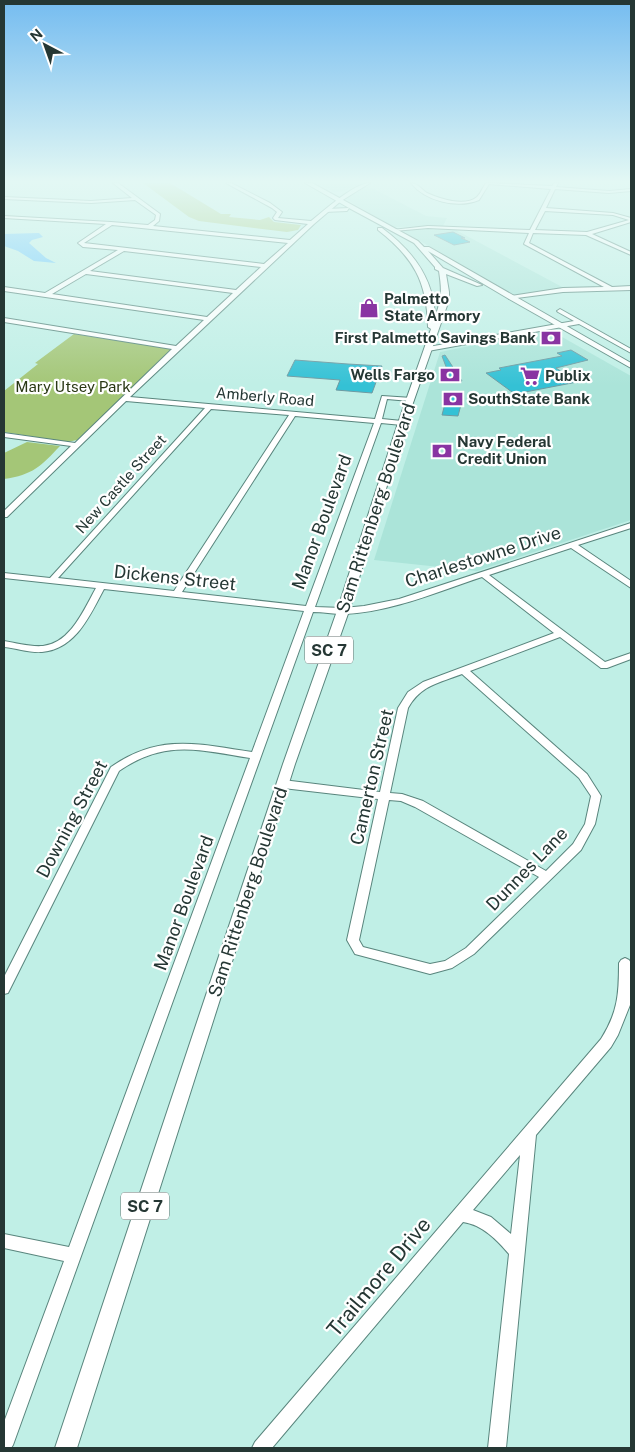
<svg xmlns="http://www.w3.org/2000/svg" width="635" height="1452" font-family="'Public Sans',sans-serif">
	<style>
		.built { fill: #abe4d9 }
		.green { fill: #a4c677 }
		.water { fill: #6ac7fd }
		.building { fill: #34c1d5; stroke: #6e9ba2 }
		.lines { fill: none; stroke-linecap: round; stroke-linejoin: round }
		.minor-casing { stroke: #59857d; stroke-width: 2 }
		.major-casing { stroke: #59857d; stroke-width: 2 }
		.minor { fill: #fff; fill-rule: evenodd }
		.major { fill: #fff; fill-rule: evenodd }
		.labels { text-anchor: middle; stroke-width: 4.5; stroke-linejoin: round; paint-order: stroke }
		.far-poi-label { font-size: 15px; font-weight: bold; fill: #253734; stroke: #fff; text-anchor: start }
		.far-park-label { font-size: 15px; fill: #2a3815; stroke: #fff }
		.far-street-label { font-size: 15px; fill: #253734; stroke: #fff }
		.shield { fill: #fff; stroke: #667371; stroke-width: 1 }
		.shield-label { font-size: 16px; font-weight: bold; fill: #253734 }
		.street-label { font-size: 18px; fill: #253734; stroke: #fff }
		.near-street-label { font-size: 21px; fill: #253734; stroke: #fff }
	</style>
	<rect width="100%" height="100%" fill="#c0efe6"/>
	<g class="built">
		<polygon points="317,183 362,183 345,191 334,192"/>
		<polygon points="365,187 372,188 426,216 447,218 443,226 393,227 344,198"/>
		<polygon points="428,227 452,228 564,288 518,295 509,293 403,231"/>
		<polygon points="544,331 555,333 631,376 631,520 477,571 374,560 440,352"/>
	</g>
	<g class="green">
		<polygon points="143,183 170,183 221,214 231,214 229,217 260,220 269,217 274,222 301,225 298,230 287,232 199,221 189,217"/>
		<polygon points="74,334 168,348 171,350 171,352 77,440 68,442 4,432 4,391 38,364 35,363"/>
		<path d="M27 442 60 446C41 466 33 475 4 479V453Z"/>
	</g>
	<polygon class="water" points="39,233 43,237 32,240 29,243 46,258 56,263 34,261 18,251 4,246 4,234"/>
	<g class="building">
		<polygon points="453,232 465,238 461,238 470,242 454,245 434,235"/>
		<polygon points="571,350 588,360 556,368 577,382 520,393 512,392 486,373 501,370 499,368 562,356 557,353"/>
		<polygon points="445,355 462,381 451,380 442,356"/>
		<polygon points="295,360 348,364 382,366 372,393 336,390 340,380 287,376"/>
		<polygon points="447,396 463,397 458,416 442,415"/>
	</g>
	<g class="lines">
		<defs>
			<g id="minor">
				<path d="M113 183H118L160 214 159 221 153 226 290 240 308 224 275 220 273 218 277 212 272 208 226 183H231L270 203 282 212 278 218 311 221C324 211 354 183 370 183L341 201 314 224 130 397 375 419 382 396 412 398V400L410 401 387 399 382 419 402 421 405 423 402 425 381 423 315 607 343 608 364 606 399 599 631 523V528L578 545 631 581V588L571 548 489 575 605 662 631 653V659L607 668H601L560 637 470 671 587 774 601 796 595 824 581 850 474 954 452 968 430 974 355 954 347 940 378 799 283 788 278 784 283 780 380 792 398 708 408 692 423 682 554 633 482 577C437 592 391 612 344 614 333 614 323 612 313 612L13 1445 11 1448H4V1422L64 1261 4 1248V1234L69 1247 250 758C199 750 165 739 119 771L8 993 4 994V977L111 767C160 733 198 744 252 752L304 611 104 589C90 615 76 649 42 652 30 653 16 648 4 647V641C16 643 30 647 43 646 71 643 84 609 96 588L4 578V573L50 578 205 408 126 401 7 517H4V511L71 446 4 437V433L75 443 172 349 4 322V318L176 346 204 320 4 291V287L45 293 118 250 83 247 78 243 106 224 4 218V216L111 222 148 225 155 220 156 215 135 200 91 203 4 199V197L91 201 132 198ZM112 225 288 243 264 264 84 243ZM124 251 261 267 236 290 90 271ZM86 274 233 293 207 317 52 294ZM211 409 289 415 174 591 58 578ZM295 416 374 423 306 606 182 592ZM462 674 579 778 591 796 585 824 573 844 546 871 423 801 402 794 390 793 408 708C421 685 439 683 462 674ZM389 800 401 801 415 807 539 877 466 948 445 961 430 964 363 947 359 940Z"/>
				<path d="M411 183C417 183 421 189 427 193 440 199 465 207 477 197 481 193 483 187 486 183L552 186 554 183H558L556 187 609 191 631 189V191L609 193 555 189 546 208 613 213 631 218V222L592 234 631 252V255L586 235 533 233 529 243 612 287 631 286V290L563 292 509 299V297L511 296 563 288 604 287 524 244 529 233 428 228 394 231 392 230 428 226 530 230 551 189 489 184 479 200C457 209 425 201 411 183ZM545 211 613 215 629 220 587 232 535 230Z"/>
				<polygon points="560,309 631,349 631,353 579,324 428,351 425,349 428,347 574,321 558,312 557,311"/>
				<path d="M625 958 629 960 631 963 630 1005 618 1035 611 1047 536 1135 506 1448H488L509 1254C497 1240 483 1225 463 1222L272 1448H252L255 1442 601 1039C618 1012 619 994 619 963L621 960ZM520 1155 511 1234 491 1217 473 1210Z"/>
			</g>
			<path id="major" d="M305 183H312L418 241 424 247H429L631 363V368L509 299 428 251 443 268 482 285 477 286 446 274 449 292V300L406 423 349 611 295 764 77 1448H55L283 764 337 611 398 423 431 329 428 327C427 282 414 258 378 230V228H382C412 250 434 278 435 317 442 298 442 291 439 271L435 269V267L414 243 349 208 347 211 324 212 326 209 349 208Z"/>
		</defs>
		<use href="#minor" class="minor-casing"/>
		<use href="#major" class="major-casing"/>
		<use href="#minor" class="minor"/>
		<use href="#major" class="major"/>
	</g>
	<linearGradient id="sky" x2="0" y2="1"><stop stop-color="#75bcf0"/><stop offset="0.47" stop-color="#e3f8f4"/><stop offset="1" stop-color="#e3f8f4" stop-opacity="0"/></linearGradient>
	<rect width="635" height="386" fill="url(#sky)"/>
	<defs>
		<symbol id="shop-bare" viewBox="-9 -9 18 18"><path d="M-5-2.5h2.3a2.7 3.5 0 0 1 5.4 0H5L5.5 6h-11ZM-1.5-2.5h3a1.5 2.3 0 0 0-3 0Z" fill="#8934a2" stroke="#fff" stroke-width="2.5" paint-order="stroke"/></symbol>
		<symbol id="bank-bare" viewBox="-9 -9 18 18"><path d="M-6-4H6V4H-6ZM0-2.3a2.3 2.3 0 1 0 0 4.6a2.3 2.3 0 1 0 0-4.6Z" fill="#8934a2" stroke="#fff" stroke-width="2.5" paint-order="stroke"/></symbol>
		<symbol id="supermarket-bare" viewBox="-9 -9 18 18"><path d="M-6-5.5h2.5l.6 2H6L4.5 2H-2.5L-4.4-4H-6ZM-1.5 3.2a1.3 1.3 0 1 0 .1 0ZM3 3.2a1.3 1.3 0 1 0 .1 0Z" fill="#8934a2" stroke="#fff" stroke-width="2.5" paint-order="stroke"/></symbol>
	</defs>
	<g fill-rule="evenodd">
		<use href="#shop-bare" x="355" y="294" width="28" height="28"/>
		<use href="#bank-bare" x="537" y="324" width="28" height="28"/>
		<use href="#bank-bare" x="436" y="361" width="28" height="28"/>
		<use href="#supermarket-bare" x="516" y="362" width="28" height="28"/>
		<use href="#bank-bare" x="439" y="385" width="28" height="28"/>
		<use href="#bank-bare" x="428" y="437" width="28" height="28"/>
	</g>
	<g class="labels">
		<g class="far-poi-label">
			<text x="384" y="304">Palmetto<tspan x="384" dy="17">State Armory</tspan></text>
			<text x="536" y="343" text-anchor="end">First Palmetto Savings Bank</text>
			<text x="435" y="380" text-anchor="end">Wells Fargo</text>
			<text x="545" y="381">Publix</text>
			<text x="468" y="404">SouthState Bank</text>
			<text x="457" y="447">Navy Federal<tspan x="457" dy="17">Credit Union</tspan></text>
		</g>
		<g class="far-park-label">
			<text x="73" y="392">Mary Utsey Park</text>
		</g>
		<g class="far-street-label">
			<text transform="translate(265 397) rotate(5)" y="5">Amberly Road</text>
			<text transform="translate(121 484) rotate(-48)" y="5">New Castle Street</text>
		</g>
		<g class="shield">
			<rect x="305" y="636.5" width="48" height="27" rx="4"/>
			<rect x="121" y="1192.5" width="48" height="27" rx="4"/>
		</g>
		<g class="shield-label">
			<text x="329" y="656">SC 7</text>
			<text x="145" y="1212">SC 7</text>
		</g>
		<g class="street-label">
			<text transform="translate(376 508) rotate(-72)" y="6">Sam Rittenberg Boulevard</text>
			<text transform="translate(322 522) rotate(-70)" y="6">Manor Boulevard</text>
			<text transform="translate(483 557) rotate(-18)" y="6">Charlestowne Drive</text>
			<text transform="translate(175 578) rotate(6)" y="6">Dickens Street</text>
			<text transform="translate(372 777) rotate(-77)" y="6">Camerton Street</text>
			<text transform="translate(72 819) rotate(-62)" y="6">Downing Street</text>
			<text transform="translate(527 869) rotate(-46)" y="6">Dunnes Lane</text>
			<text transform="translate(248 892) rotate(-72)" y="6">Sam Rittenberg Boulevard</text>
			<text transform="translate(184 903) rotate(-70)" y="6">Manor Boulevard</text>
		</g>
		<g class="near-street-label">
			<text transform="translate(379 1277) rotate(-50)" y="7">Trailmore Drive</text>
		</g>
	</g>
	<rect width="635" height="1452" fill="none" stroke="#253734" stroke-width="10"/>
	<g transform="translate(45 45) rotate(319)" stroke="#ffffff" stroke-width="4" paint-order="stroke">
	<path d="M0-4L9 19L0 12L-9 19Z" fill="#253734"/>
	<text y="-8" font-size="14" font-weight="bold" text-anchor="middle" fill="#253734">N</text>
	</g>
</svg>
